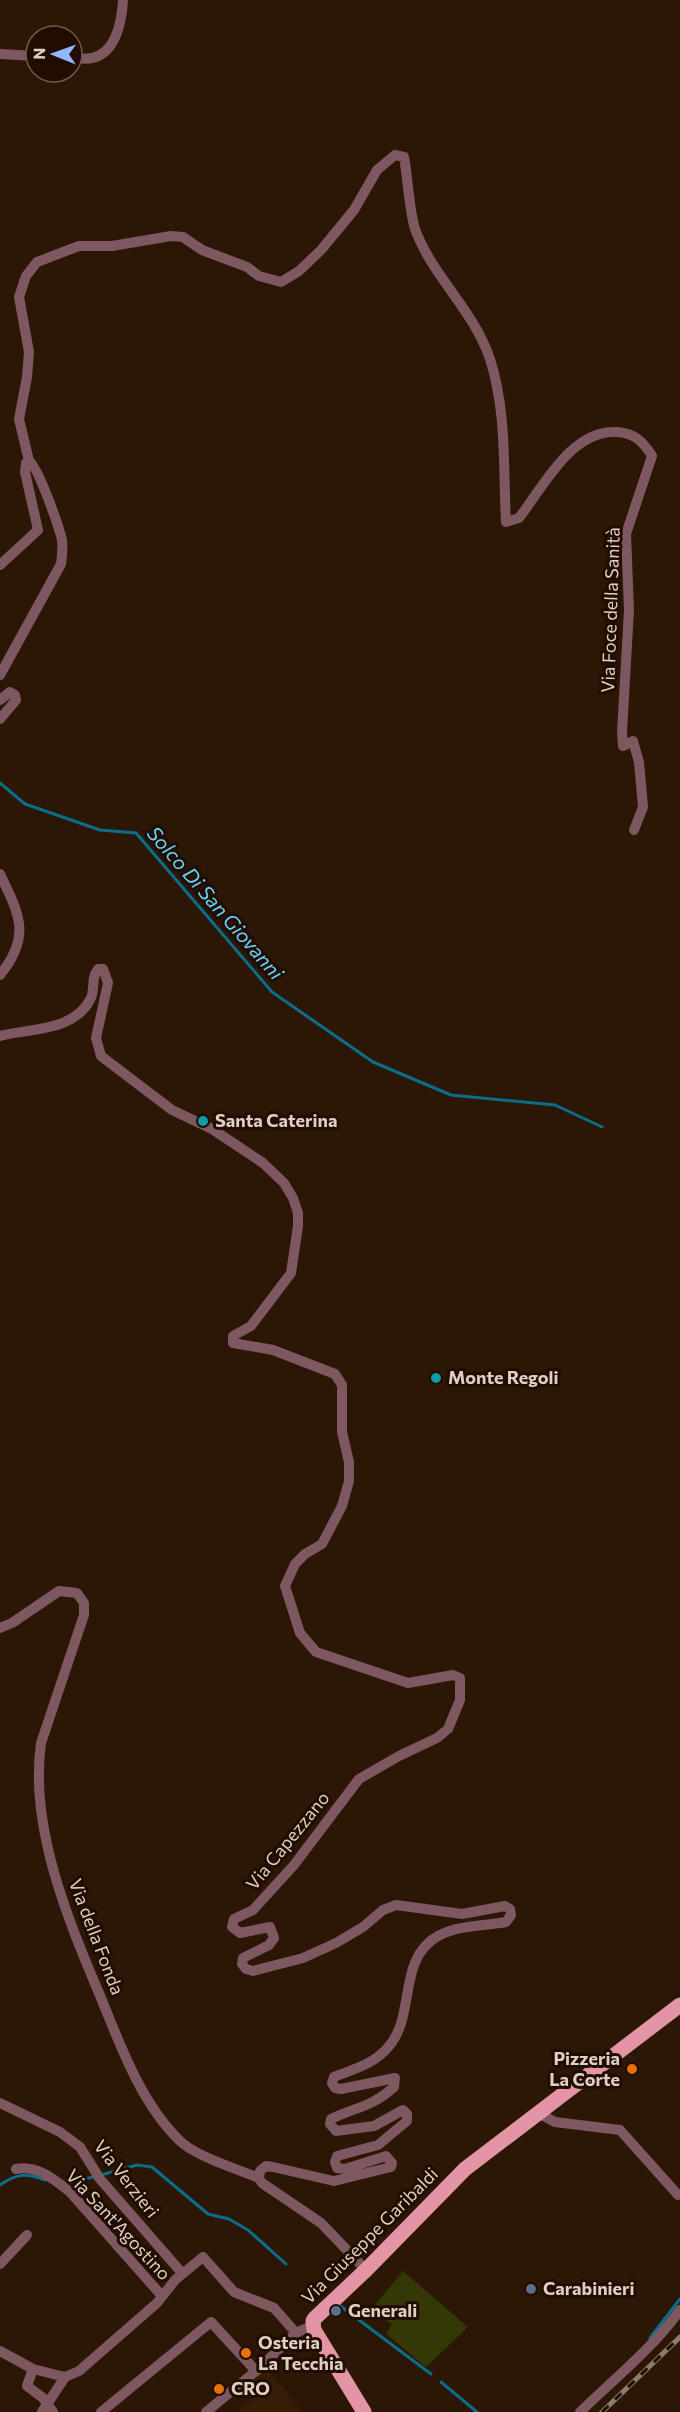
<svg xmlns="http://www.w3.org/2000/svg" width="680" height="2412" font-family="Commissioner,sans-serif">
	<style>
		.built { fill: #361b05 }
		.green { fill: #343706 }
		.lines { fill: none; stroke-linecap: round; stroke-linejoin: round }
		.stream { stroke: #0a6e8a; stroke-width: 3 }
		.minor { stroke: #7e5860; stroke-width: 10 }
		.primary { stroke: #e394a5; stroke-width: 15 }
		.rail-casing { stroke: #8e7c6f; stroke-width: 5 }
		.rail { stroke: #210d00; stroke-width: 3; stroke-dasharray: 9; stroke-linecap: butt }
		.culture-dot { fill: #0f9aa8; stroke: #210d00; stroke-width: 2 }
		.food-dot { fill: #e8710a; stroke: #210d00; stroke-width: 2 }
		.service-dot { fill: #5c6f8a; stroke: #210d00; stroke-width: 2 }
		.labels { text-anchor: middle; stroke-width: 6; stroke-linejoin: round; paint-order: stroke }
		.street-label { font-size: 18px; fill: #decfc4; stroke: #210d00 }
		.poi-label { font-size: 18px; font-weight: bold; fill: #decfc4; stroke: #210d00; text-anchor: start }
		.water-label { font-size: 20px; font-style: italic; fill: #64d4fc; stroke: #210d00 }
	</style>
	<rect width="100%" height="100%" fill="#2c1605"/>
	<polygon class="built" points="267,2368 303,2412 237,2412 254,2397 245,2386"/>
	<polygon class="green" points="403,2271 468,2327 426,2367 386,2334 392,2324 371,2310"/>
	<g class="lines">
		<g class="stream">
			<polyline points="0,783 25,804 100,830 136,833 272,992 373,1062 451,1095 555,1105 602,1127"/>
			<polyline points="101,2175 137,2165 152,2167 208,2214 229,2219 248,2230 286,2264"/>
			<polyline points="67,2183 93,2177"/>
			<path d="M0 2185C17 2173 26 2173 45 2180"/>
			<polyline points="339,2305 431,2374"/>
			<polyline points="650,2338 680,2299"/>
			<polyline points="441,2382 477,2412"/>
		</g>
		<g class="minor">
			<polyline points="0,54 36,56"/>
			<path d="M72 57C111 67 121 32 123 0"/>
			<path d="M29 461 19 419 27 377 29 352 19 297 26 276 37 262 79 246H112L171 236 183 237 202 250 247 267 259 276 281 282 299 271 321 250 354 210 377 170 395 155 404 157C408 178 409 210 415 229 432 276 473 309 490 359 507 412 503 468 506 522L519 518C543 487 571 430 616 432 634 433 643 441 652 456L626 534 629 610 622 732 623 746 633 741 639 762 643 807 634 830"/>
			<path d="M0 565 38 530 25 472 26 463 29 461C38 466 59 527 62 540 63 548 62 556 61 564L0 675"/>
			<polyline points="0,700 10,692 15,695 16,700 0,719"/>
			<path d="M0 874C19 914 32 936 0 975"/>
			<path d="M0 1036C31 1028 72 1032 90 1000 96 990 90 979 98 969H103L108 983 96 1038 101 1056 172 1110 212 1129 263 1163 284 1183 293 1198 298 1213V1226L291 1273 251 1326 233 1336V1343L273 1350 335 1374 342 1385V1432L349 1462V1481L342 1506 322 1544 305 1554 295 1564 285 1586 300 1633 316 1652 408 1683 453 1675 460 1678V1700L448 1729 437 1738 399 1756 359 1779 294 1865 253 1910 234 1919 232 1927 240 1933 270 1927 274 1938 269 1945 243 1958 242 1964 246 1969 253 1971 303 1958 336 1943 363 1927 383 1910 396 1905 462 1914 505 1906 510 1909 511 1915 506 1922C484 1926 458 1925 438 1936 397 1959 416 2015 389 2046 375 2064 354 2069 334 2077L332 2083 335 2088 341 2089 395 2078 394 2087C372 2107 356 2107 331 2119L330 2124 336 2131 374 2126 403 2110 407 2114V2121L378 2145 337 2156 335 2162 337 2168 345 2169 386 2156 392 2163 391 2167 334 2181 273 2167 266 2166 260 2171 259 2178 262 2183 321 2223 366 2270"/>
			<path d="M0 1628 12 1623 59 1591 77 1593 84 1603V1615L41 1743C29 1828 69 1922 101 1998 121 2047 141 2103 180 2141 197 2157 237 2169 259 2178"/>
			<polyline points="0,2103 60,2132 80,2147 100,2179 182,2273"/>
			<polyline points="538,2113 555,2122 620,2130 678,2195"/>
			<path d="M16 2169C37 2165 54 2179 70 2192L162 2296"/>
			<polyline points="0,2264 27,2235"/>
			<polyline points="0,2351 33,2369 65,2377"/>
			<polyline points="33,2369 27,2386 43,2398 53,2412"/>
			<polyline points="42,2412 65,2377 79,2371 157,2303 175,2280 203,2257 234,2292 274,2308 296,2333"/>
			<polyline points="101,2412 211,2322 256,2371"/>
			<polyline points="206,2412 256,2371 296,2333 313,2325"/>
			<path d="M580 2412C616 2377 651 2350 680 2310"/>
		</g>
		<polyline class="primary" points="364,2412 314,2330 313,2321 315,2318 366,2270 465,2169 680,2005"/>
		<defs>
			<polyline id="rail" points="602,2412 680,2337"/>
		</defs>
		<use href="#rail" class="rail-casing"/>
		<use href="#rail" class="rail"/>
	</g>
	<g class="culture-dot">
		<circle cx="203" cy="1121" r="6"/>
		<circle cx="436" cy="1378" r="6"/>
	</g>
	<g class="food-dot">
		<circle cx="632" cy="2069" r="6"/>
		<circle cx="246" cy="2353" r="6"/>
		<circle cx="219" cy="2389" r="6"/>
	</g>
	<g class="service-dot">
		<circle cx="531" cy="2289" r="6"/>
		<circle cx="336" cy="2311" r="6"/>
	</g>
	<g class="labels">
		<g class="street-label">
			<text transform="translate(611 610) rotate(-88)" y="6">Via Foce della Sanità</text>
			<text transform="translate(288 1841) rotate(-51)" y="6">Via Capezzano</text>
			<text transform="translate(96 1937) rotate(69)" y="6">Via della Fonda</text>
			<text transform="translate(126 2179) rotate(52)" y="6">Via Verzieri</text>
			<text transform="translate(118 2225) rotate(47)" y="6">Via Sant'Agostino</text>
			<text transform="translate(370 2236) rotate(-45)" y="6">Via Giuseppe Garibaldi</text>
		</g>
		<g class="poi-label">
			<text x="215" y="1127">Santa Caterina</text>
			<text x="448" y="1384">Monte Regoli</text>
			<text x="620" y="2065" text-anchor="end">Pizzeria<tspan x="620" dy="21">La Corte</tspan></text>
			<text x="543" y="2295">Carabinieri</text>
			<text x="348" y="2317">Generali</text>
			<text x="258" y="2349">Osteria<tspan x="258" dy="21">La Tecchia</tspan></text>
			<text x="231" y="2395">CRO</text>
		</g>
		<g class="water-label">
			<text transform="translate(215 903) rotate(49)" y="7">Solco Di San Giovanni</text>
		</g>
	</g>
	<g transform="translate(54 54) rotate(271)"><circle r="28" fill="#210d00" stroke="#6d5b4e" stroke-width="1.5"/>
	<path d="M0-4.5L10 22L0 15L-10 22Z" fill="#93b7fd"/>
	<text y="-9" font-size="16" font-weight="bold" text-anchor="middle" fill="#decfc4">N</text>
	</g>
</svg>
